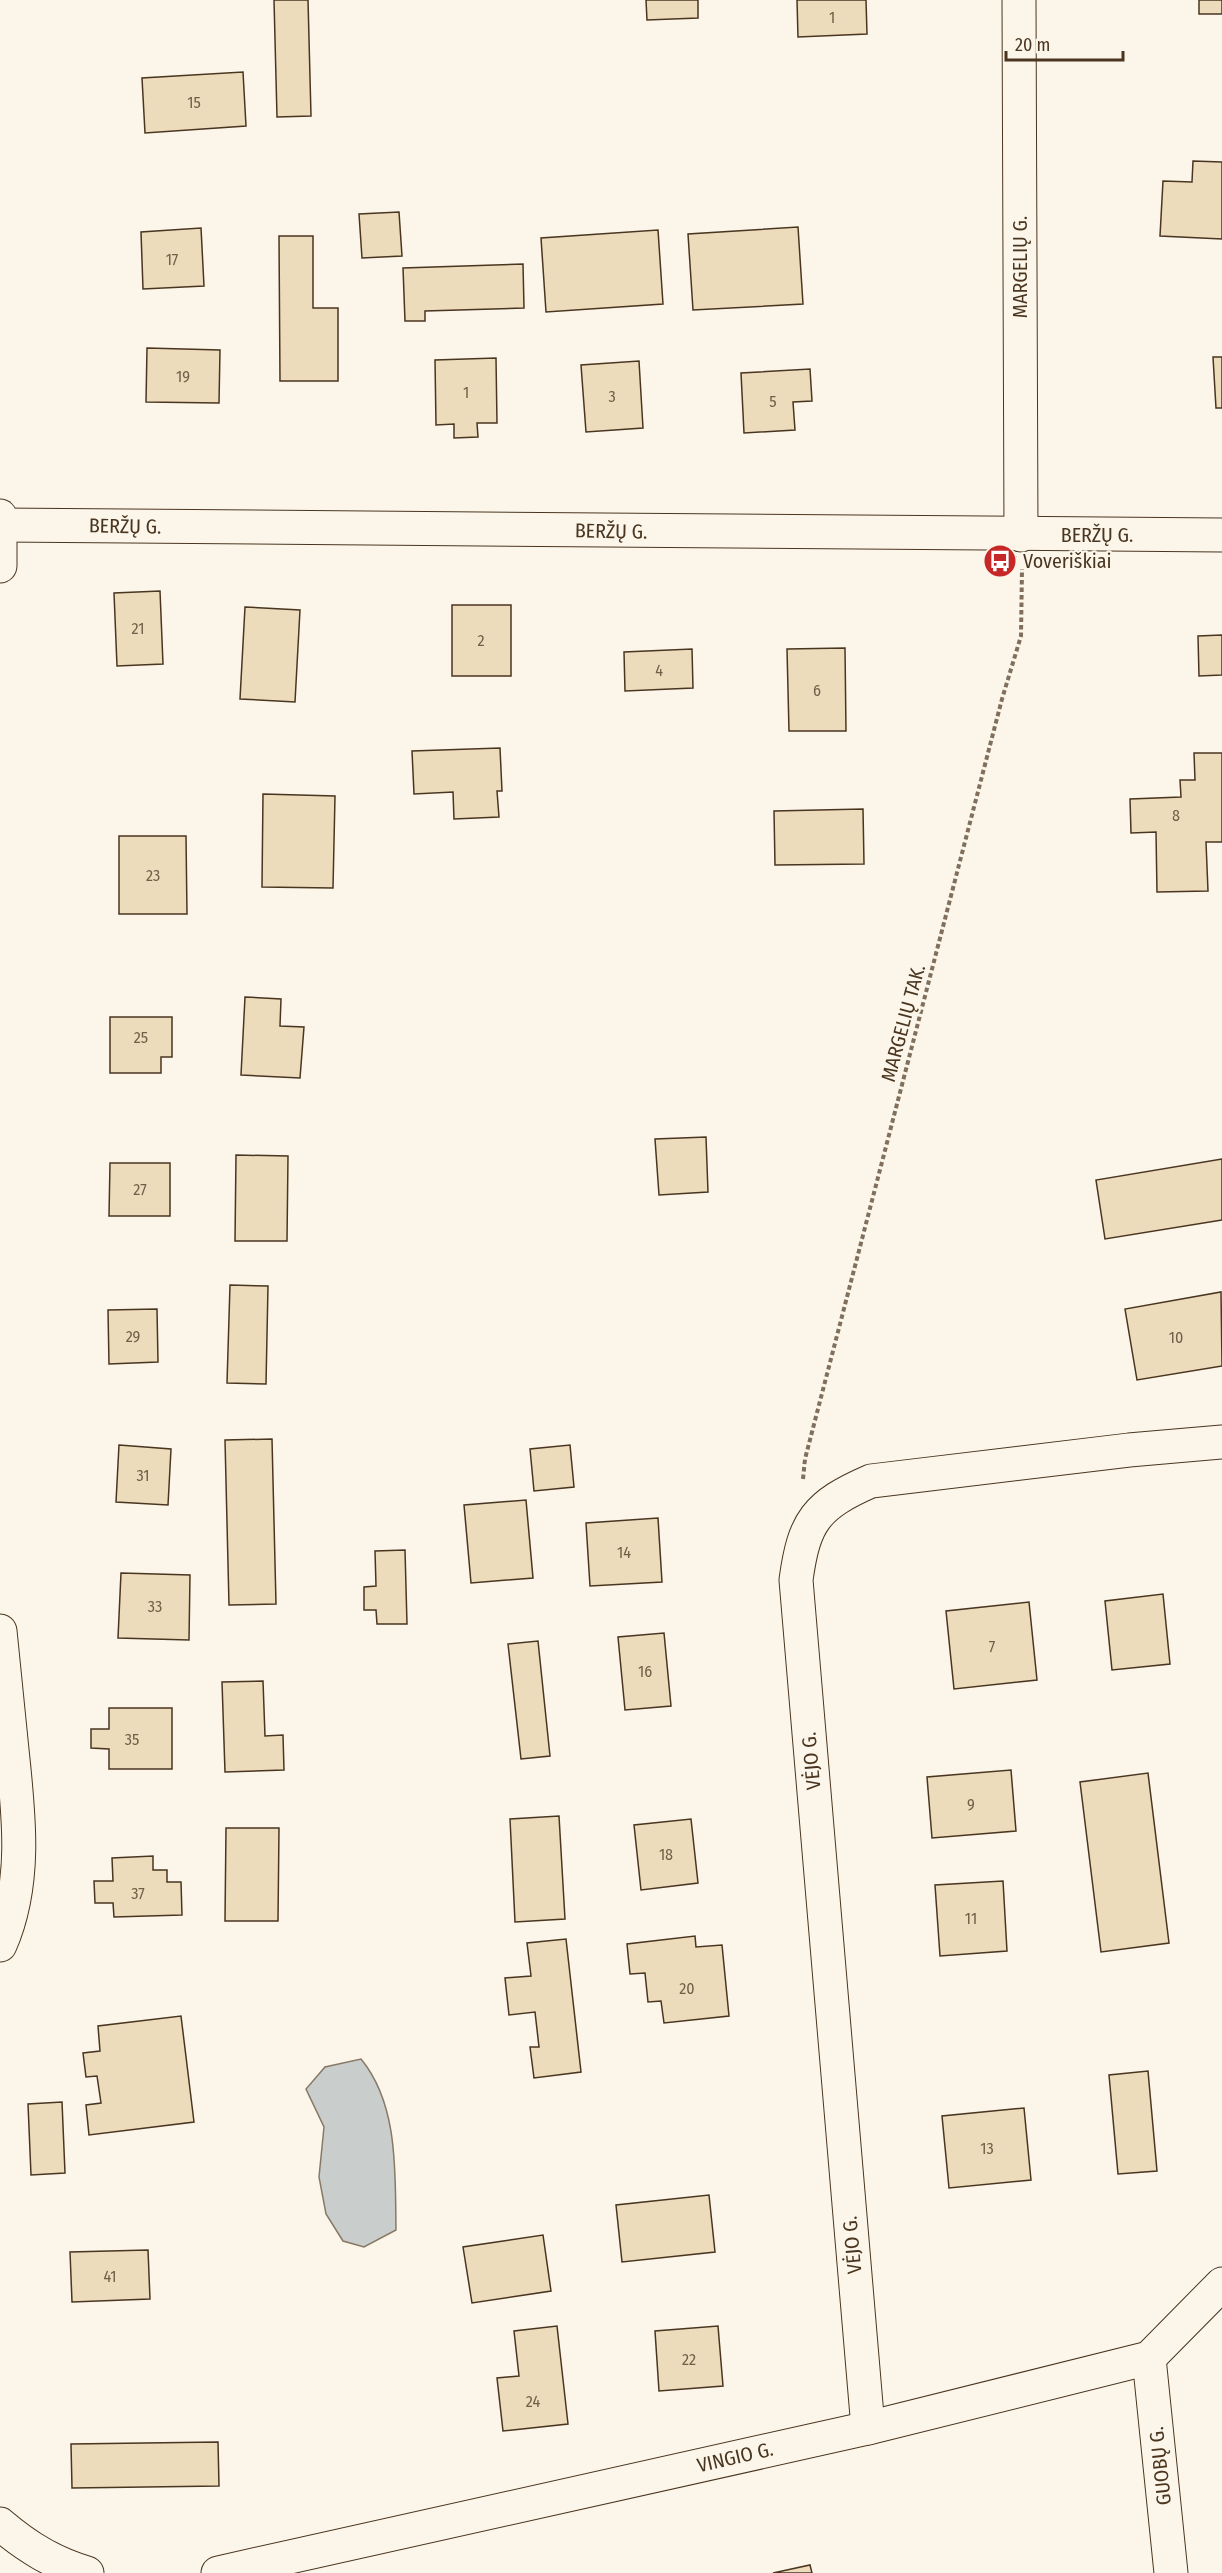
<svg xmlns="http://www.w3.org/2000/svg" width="1222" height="2573" font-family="'Fira Sans Condensed',sans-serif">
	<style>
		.water { fill: #c9cecd; stroke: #887966; stroke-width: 1.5 }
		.building { fill: #ecdcbc; stroke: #4a3520; stroke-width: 1.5 }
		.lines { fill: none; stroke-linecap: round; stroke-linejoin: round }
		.minor-casing { stroke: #4a3520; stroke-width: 35 }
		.path { stroke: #7f6f5c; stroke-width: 4; stroke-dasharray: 4.5 3; stroke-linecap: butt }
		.minor { stroke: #fbf6e9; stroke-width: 33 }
		.labels { text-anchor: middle; stroke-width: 4.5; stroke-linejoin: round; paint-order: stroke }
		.number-label { font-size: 16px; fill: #725f47 }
		.street-label { font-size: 20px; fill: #4a3520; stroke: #fbf6e9 }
		.poi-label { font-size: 20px; fill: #4a3520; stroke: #fbf6e9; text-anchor: start }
	</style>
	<rect width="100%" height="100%" fill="#fbf6e9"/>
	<path class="water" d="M361 2059C399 2105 395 2174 396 2230L364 2247 343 2241 326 2214 319 2177 324 2127 306 2089 325 2067Z"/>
	<g class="building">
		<polygon points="274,0 308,0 311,116 277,117"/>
		<polygon points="646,0 698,0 698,18 647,20"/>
		<polygon points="797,0 866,0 867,34 798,37"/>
		<rect x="1199" y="0" width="23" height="14"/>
		<polygon points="243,72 246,126 145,133 142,78"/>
		<polygon points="1193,161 1222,162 1222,239 1160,236 1163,181 1192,182"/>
		<polygon points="399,212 402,256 362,258 359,214"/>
		<polygon points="798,227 803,304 693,310 688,234"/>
		<polygon points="201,228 204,286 143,289 141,232"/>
		<polygon points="658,230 663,304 546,312 541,238"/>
		<polygon points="279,236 313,236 313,308 338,308 338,381 280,381"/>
		<polygon points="523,264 524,308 425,311 425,321 405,321 403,268"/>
		<polygon points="147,348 220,350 219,403 146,402"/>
		<polygon points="1213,357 1222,357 1222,408 1216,408"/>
		<polygon points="496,358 497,423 477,423 478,437 454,438 454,424 436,425 435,360"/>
		<polygon points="639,361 643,428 586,432 581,365"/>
		<polygon points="810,369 812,401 793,402 795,430 744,433 741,373"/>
		<polygon points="992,556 1016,557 1015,566 991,564"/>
		<polygon points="160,591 163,664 117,666 114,593"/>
		<rect x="452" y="605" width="59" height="71"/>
		<polygon points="245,607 300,610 295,702 240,699"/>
		<polygon points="1222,635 1222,675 1199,676 1198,636"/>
		<polygon points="845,648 846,731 789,731 787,649"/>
		<polygon points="692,649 693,688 625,691 624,652"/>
		<polygon points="500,748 502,791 497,791 499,817 454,819 453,792 414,794 412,751"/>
		<polygon points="1194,753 1222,753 1222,842 1206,842 1208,891 1157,892 1156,832 1131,833 1130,799 1181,797 1180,780 1195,780"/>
		<polygon points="263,794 335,796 333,888 262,887"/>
		<polygon points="863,809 864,864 775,865 774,811"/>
		<polygon points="119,836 186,836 187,914 119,914"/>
		<polygon points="245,997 281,999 280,1026 304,1027 300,1078 241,1075"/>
		<polygon points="110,1017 172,1017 172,1057 161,1057 161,1073 110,1073"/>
		<polygon points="706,1137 708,1192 659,1195 655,1139"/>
		<polygon points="236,1155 288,1156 287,1241 235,1241"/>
		<polygon points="1222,1159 1222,1220 1105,1239 1096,1180"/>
		<polygon points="110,1163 170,1163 170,1216 109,1216"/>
		<polygon points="230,1285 268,1286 266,1384 227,1383"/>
		<polygon points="1221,1292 1222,1366 1137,1380 1125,1309"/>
		<polygon points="157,1309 158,1362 109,1364 108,1310"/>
		<polygon points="272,1439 276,1604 229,1605 225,1440"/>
		<polygon points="119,1445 171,1449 168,1505 116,1502"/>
		<polygon points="570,1445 574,1487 534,1491 530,1449"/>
		<polygon points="526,1500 533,1578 471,1583 464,1505"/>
		<polygon points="658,1518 662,1582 590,1586 586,1523"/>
		<polygon points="405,1550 407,1624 377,1624 376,1610 364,1610 364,1587 376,1586 375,1551"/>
		<polygon points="121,1573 190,1575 189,1640 118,1638"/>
		<polygon points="1163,1594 1170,1664 1112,1670 1105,1601"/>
		<polygon points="1029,1602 1037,1680 954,1689 946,1611"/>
		<polygon points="664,1633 671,1706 625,1710 618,1637"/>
		<polygon points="538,1641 550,1756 521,1759 508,1644"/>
		<polygon points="263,1681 265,1736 283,1735 284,1770 225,1772 222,1682"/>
		<polygon points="109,1708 172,1708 172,1769 109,1769 109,1749 91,1748 91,1729 109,1729"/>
		<polygon points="1011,1770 1016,1831 932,1838 927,1777"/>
		<polygon points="1148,1773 1169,1943 1101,1952 1080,1782"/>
		<polygon points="559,1816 565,1919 515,1922 510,1819"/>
		<polygon points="691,1819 698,1883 641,1890 634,1825"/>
		<polygon points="226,1828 279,1828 278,1921 225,1921"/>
		<polygon points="153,1856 153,1870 167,1870 167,1882 181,1882 182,1915 114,1917 113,1903 95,1903 94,1881 113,1881 112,1858"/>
		<polygon points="1003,1881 1007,1951 940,1956 935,1885"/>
		<polygon points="695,1936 696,1947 722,1945 729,2016 664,2023 661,2001 648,2002 645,1973 630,1974 627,1944"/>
		<polygon points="566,1939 581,2072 534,2078 530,2047 539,2047 535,2012 509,2015 505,1978 531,1976 527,1943"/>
		<polygon points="181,2016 194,2122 89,2135 86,2105 101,2103 97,2076 86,2077 83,2053 100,2051 98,2026"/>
		<polygon points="1148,2071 1157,2171 1118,2174 1109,2075"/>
		<polygon points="62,2102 65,2173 31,2175 28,2104"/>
		<polygon points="1024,2108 1031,2180 949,2188 942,2116"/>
		<polygon points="709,2195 715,2252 622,2262 616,2205"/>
		<polygon points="543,2235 551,2291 472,2303 463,2247"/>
		<polygon points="148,2250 150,2299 72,2302 70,2252"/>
		<polygon points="557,2326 568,2424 503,2431 497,2378 519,2376 514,2331"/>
		<polygon points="718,2326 723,2386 659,2391 655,2331"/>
		<polygon points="218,2442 219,2486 72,2488 71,2444"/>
		<polygon points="810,2565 812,2573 773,2573"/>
	</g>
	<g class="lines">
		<defs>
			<g id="minor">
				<polyline points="1019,0 1021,535"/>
				<polyline points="0,516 0,566"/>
				<polyline points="0,525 1222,535"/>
				<path d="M0 1631C4 1671 8 1710 12 1750 19 1815 27 1884 0 1945"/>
				<polyline points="1149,2358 1171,2573"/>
				<path d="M868 2428 796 1580C804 1521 816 1505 871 1481L1129 1450 1222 1442"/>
				<path d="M0 2524C27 2547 53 2563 87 2573"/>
				<polyline points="218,2573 868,2428 1149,2358 1222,2284"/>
			</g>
		</defs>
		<use href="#minor" class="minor-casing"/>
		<polyline class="path" points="803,1479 805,1459 1002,699 1021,636 1022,569"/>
		<use href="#minor" class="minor"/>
	</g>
	<defs>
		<symbol id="bus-disc" viewBox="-11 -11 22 22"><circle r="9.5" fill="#c62828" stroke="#fbf6e9"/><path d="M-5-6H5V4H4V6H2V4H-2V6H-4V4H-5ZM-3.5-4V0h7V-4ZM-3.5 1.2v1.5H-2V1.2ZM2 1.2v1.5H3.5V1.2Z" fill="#fff"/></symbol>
	</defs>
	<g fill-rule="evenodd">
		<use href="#bus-disc" x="981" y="542" width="38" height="38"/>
	</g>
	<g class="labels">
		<g class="number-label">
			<text x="832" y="23">1</text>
			<text x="194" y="108">15</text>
			<text x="172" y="265">17</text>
			<text x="183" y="382">19</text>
			<text x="466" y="398">1</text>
			<text x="612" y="402">3</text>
			<text x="773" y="407">5</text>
			<text x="138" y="634">21</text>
			<text x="481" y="646">2</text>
			<text x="659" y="676">4</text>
			<text x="817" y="696">6</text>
			<text x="1176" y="821">8</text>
			<text x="153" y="881">23</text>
			<text x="141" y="1043">25</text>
			<text x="140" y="1195">27</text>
			<text x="133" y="1342">29</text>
			<text x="1176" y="1343">10</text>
			<text x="143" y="1481">31</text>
			<text x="624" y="1558">14</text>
			<text x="155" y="1612">33</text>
			<text x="992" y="1652">7</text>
			<text x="645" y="1677">16</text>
			<text x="132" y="1745">35</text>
			<text x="971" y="1810">9</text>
			<text x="666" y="1860">18</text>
			<text x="138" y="1899">37</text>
			<text x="971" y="1924">11</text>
			<text x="687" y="1994">20</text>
			<text x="987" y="2154">13</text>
			<text x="110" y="2282">41</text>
			<text x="689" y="2365">22</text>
			<text x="533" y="2407">24</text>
		</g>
		<g class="street-label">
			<text transform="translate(1020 267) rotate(-90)" y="7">MARGELIŲ G.</text>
			<text transform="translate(125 526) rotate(1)" y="7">BERŽŲ G.</text>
			<text transform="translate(611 531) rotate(1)" y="7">BERŽŲ G.</text>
			<text x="1097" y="542">BERŽŲ G.</text>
			<text transform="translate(903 1023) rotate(-75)" y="7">MARGELIŲ TAK.</text>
			<text transform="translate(811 1761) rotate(-95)" y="7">VĖJO G.</text>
			<text transform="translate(852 2245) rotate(-95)" y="7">VĖJO G.</text>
			<text transform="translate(735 2457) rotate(-13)" y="7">VINGIO G.</text>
			<text transform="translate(1160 2466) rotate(-96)" y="7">GUOBŲ G.</text>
		</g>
		<g class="poi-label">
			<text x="1023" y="568">Voveriškiai</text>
		</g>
	</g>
	<path d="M1006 51v9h117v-9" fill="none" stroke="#4a3520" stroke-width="3"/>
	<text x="1015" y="51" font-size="18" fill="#4a3520" stroke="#fbf6e9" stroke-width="4.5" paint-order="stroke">20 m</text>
</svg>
